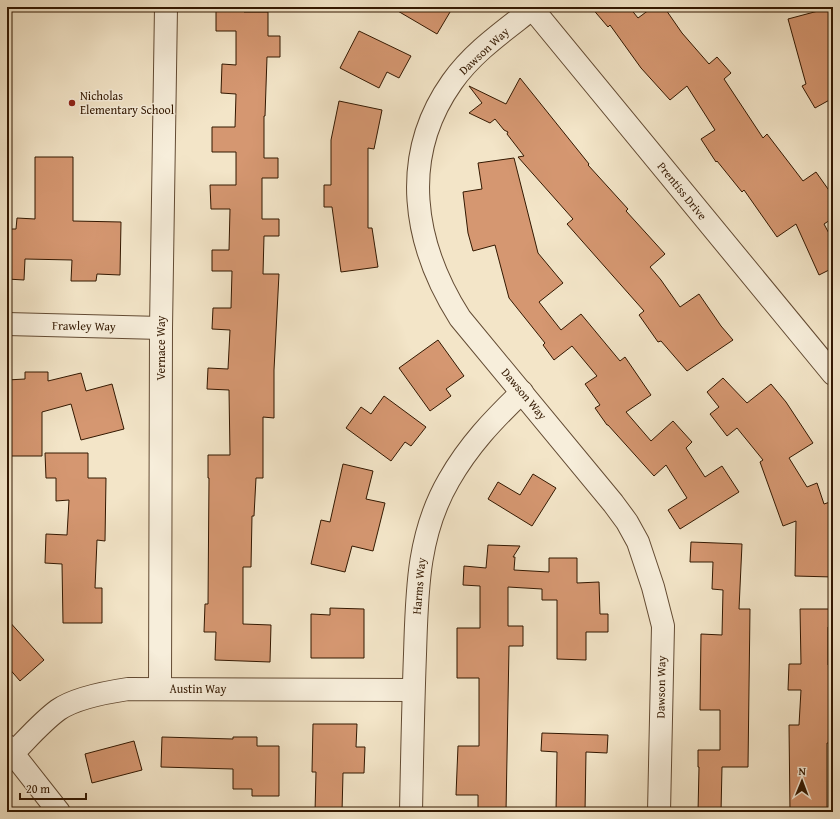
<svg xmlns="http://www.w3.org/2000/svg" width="840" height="819" font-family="'Gentium Book Plus',serif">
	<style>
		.building { fill: #d59771; stroke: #331801 }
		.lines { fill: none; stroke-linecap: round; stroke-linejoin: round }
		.minor-casing { stroke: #634b33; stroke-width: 24 }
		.minor { stroke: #f7eedb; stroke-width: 22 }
		.poi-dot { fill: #8f2418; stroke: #f7eedb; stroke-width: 1.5 }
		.labels { text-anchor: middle; stroke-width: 3; stroke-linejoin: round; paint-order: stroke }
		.street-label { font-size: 12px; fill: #331801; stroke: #f7eedb }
		.poi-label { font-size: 12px; fill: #331801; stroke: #f7eedb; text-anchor: start }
	</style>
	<rect width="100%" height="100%" fill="#f3e5c8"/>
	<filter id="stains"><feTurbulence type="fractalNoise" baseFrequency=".005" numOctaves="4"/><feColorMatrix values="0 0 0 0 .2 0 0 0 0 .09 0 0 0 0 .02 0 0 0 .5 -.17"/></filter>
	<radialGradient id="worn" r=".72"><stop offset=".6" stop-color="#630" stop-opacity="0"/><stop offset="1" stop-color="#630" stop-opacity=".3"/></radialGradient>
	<g class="building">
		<polygon points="216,7 244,7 244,12 268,12 268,36 280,36 280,57 267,57 265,116 264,116 264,158 278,158 278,178 262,178 262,219 279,219 279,236 264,236 263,274 279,274 274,370 274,418 263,417 263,478 256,478 254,516 252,516 251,567 243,567 243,624 271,625 270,662 215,660 216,632 204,632 205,604 208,604 209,478 208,478 208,455 230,455 229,390 207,389 208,368 228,369 230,330 212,329 213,308 231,308 232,271 212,271 212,250 229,250 230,209 211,209 210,185 236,185 236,152 212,152 212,127 235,127 236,94 221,93 222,64 236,65 236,31 216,31"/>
		<polygon points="391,7 453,7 437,34"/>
		<polygon points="591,7 632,7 630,8 638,18 653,7 664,7 682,33 709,64 717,57 731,73 724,79 763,138 767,134 803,181 816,172 833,196 833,218 824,224 833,241 833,268 819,275 796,224 777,237 744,190 742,192 717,161 716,162 701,139 715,130 687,86 670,100 641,68 610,25 608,27"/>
		<polygon points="833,7 833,98 815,108 802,86 806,84 788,19"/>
		<polygon points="359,31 411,56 399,78 387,72 379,88 340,68"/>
		<polygon points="520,78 589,164 588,165 628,209 626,211 665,254 650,267 661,280 680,307 699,294 721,326 733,340 687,371 661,341 658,342 639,315 644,311 567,224 573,219 518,157 524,156 507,134 508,132 504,130 495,119 490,123 469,113 482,103 469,86 506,104"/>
		<polygon points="339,101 382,110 374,149 368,148 368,228 372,228 378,267 341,272 332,207 324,207 324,185 331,185 331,140"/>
		<polygon points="35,157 73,157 73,221 121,222 120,275 97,274 96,281 71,281 72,260 25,259 24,280 7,279 7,229 16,229 17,218 35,219"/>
		<polygon points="514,158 538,253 563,283 539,302 561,330 581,314 620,361 625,357 651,395 626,412 651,441 673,421 692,442 686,448 705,477 722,466 739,492 680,529 668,510 687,498 666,465 654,476 608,425 607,425 595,408 600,405 585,384 597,376 572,346 554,360 543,345 545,343 509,298 495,245 473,251 468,233 463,192 482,189 478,163"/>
		<polygon points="438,340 464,376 446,389 451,396 430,411 399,368"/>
		<polygon points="25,372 48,372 48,381 81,373 86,391 112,384 124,429 81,440 71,404 42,412 42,456 7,456 7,380 25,379"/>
		<polygon points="723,378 747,403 771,384 786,402 813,443 789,458 807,487 817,483 824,504 833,501 833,577 795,576 796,521 783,526 760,462 763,460 737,428 727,436 710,414 719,407 707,392"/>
		<polygon points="384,396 426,427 411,446 405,442 391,461 346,428 361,407 371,414"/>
		<polygon points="45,453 88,453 88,478 106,478 105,541 97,540 95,588 102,588 102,623 63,623 62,564 45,563 46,534 67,535 69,500 56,501 56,478 46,478"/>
		<polygon points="343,464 373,471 366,499 385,503 373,551 352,546 345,572 311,564 321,520 330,522"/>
		<polygon points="533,474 556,488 532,526 488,499 498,482 520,495"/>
		<polygon points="691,542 742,544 739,609 750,609 748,767 722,767 721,812 698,812 699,767 698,767 698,750 720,750 720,710 700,710 701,634 722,635 723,590 712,589 713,562 690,562"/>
		<polygon points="488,545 520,546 513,557 515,557 514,570 549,572 549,558 577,558 577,583 599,582 600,614 608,614 608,632 586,632 586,660 557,659 557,600 542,600 542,589 508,587 508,626 523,626 523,646 509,646 506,812 478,812 478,795 456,795 458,746 479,746 479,678 457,678 457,628 480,628 480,586 463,585 464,566 486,568"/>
		<polygon points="330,608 364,609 364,658 311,658 311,614 330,615"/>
		<polygon points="800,609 833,609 833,627 828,627 828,665 833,665 833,743 827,743 827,812 790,812 789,725 799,725 801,690 788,690 789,664 801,664"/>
		<polygon points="7,619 44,660 20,681 7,666"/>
		<polygon points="313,724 357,724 356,747 365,747 364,773 343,773 342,812 315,812 316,772 312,772"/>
		<polygon points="542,733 608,735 607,753 586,752 585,812 556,812 557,752 541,751"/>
		<polygon points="162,737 233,739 233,737 257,737 257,746 279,746 279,796 252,796 252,789 233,789 233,769 161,767"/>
		<polygon points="134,741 142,770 92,783 85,754"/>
	</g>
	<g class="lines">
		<defs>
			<g id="minor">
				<polyline points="531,7 833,374"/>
				<path d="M533 8C504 31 473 52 452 82 399 157 413 244 460 318L613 503 627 522 638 542 653 587 663 626 659 812"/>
				<polyline points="7,324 161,328"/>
				<polyline points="160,689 161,328 166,7"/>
				<polyline points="7,746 59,812"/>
				<path d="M7 759C24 743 39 724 58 710 75 698 108 692 128 689L413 690"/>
				<path d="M411 812C412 759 413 707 415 654 417 593 417 535 449 480 469 445 493 420 522 392"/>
			</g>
		</defs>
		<use href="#minor" class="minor-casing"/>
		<use href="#minor" class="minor"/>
	</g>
	<circle class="poi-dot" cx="72" cy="103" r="4"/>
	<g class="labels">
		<g class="street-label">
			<text transform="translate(484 51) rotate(-43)" y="4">Dawson Way</text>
			<text transform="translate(682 191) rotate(51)" y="4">Prentiss Drive</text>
			<text transform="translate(84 326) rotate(1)" y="4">Frawley Way</text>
			<text transform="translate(161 348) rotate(-90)" y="4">Vernace Way</text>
			<text transform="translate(524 394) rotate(50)" y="4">Dawson Way</text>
			<text transform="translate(419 586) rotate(-85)" y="4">Harms Way</text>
			<text transform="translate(661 687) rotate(-89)" y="4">Dawson Way</text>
			<text x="198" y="693">Austin Way</text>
		</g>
		<g class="poi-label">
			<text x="80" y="100">Nicholas<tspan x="80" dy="14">Elementary School</tspan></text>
		</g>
	</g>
	<rect width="840" height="819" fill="none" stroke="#f3e5c8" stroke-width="24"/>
	<rect x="8" y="8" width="824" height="803" fill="none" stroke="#331801" stroke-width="2"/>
	<rect x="12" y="12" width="816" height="795" fill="none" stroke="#331801"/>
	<g transform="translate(802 781) rotate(1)" stroke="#f7eedb" stroke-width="3" paint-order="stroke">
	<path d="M0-3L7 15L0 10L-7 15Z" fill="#331801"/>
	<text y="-6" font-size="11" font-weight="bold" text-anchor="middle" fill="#331801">N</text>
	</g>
	<path d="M20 793v6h66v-6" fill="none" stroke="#331801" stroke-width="2"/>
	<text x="26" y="793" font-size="12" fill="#331801" stroke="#f7eedb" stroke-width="3" paint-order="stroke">20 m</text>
	<rect width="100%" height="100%" filter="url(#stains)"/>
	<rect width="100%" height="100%" fill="url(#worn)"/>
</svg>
